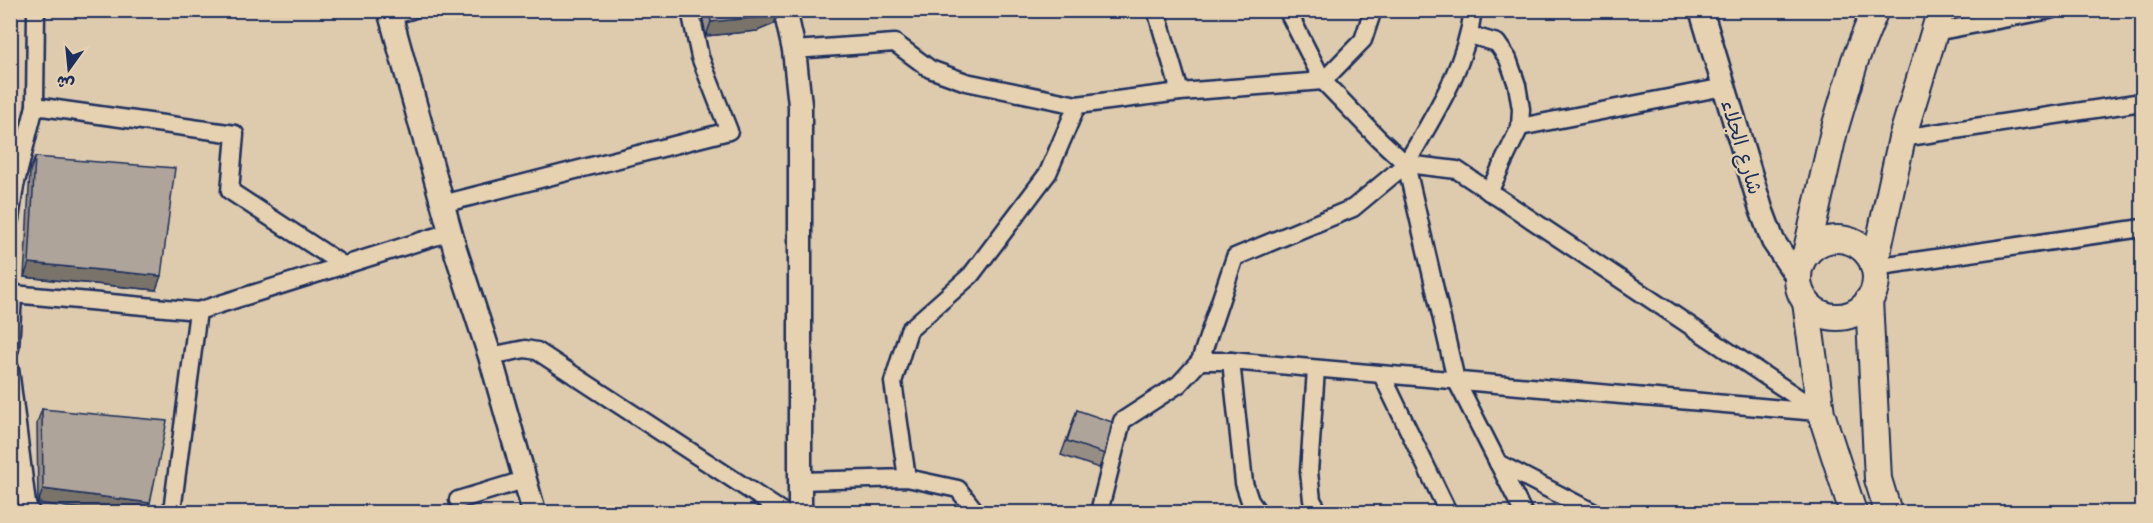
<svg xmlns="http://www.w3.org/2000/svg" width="2153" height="523" font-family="'Architects Daughter','Playpen Sans Arabic',sans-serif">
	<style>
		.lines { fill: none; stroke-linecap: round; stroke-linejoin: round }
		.street-casing { stroke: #1b2f5e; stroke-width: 21 }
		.secondary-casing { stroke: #1b2f5e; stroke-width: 27 }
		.primary-casing { stroke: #1b2f5e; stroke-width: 30 }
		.street { stroke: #e6d1b0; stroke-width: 16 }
		.secondary { stroke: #e6d1b0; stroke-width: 22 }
		.primary { stroke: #e6d1b0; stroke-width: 26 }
		.wall { fill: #968d84; stroke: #1b2f5e; stroke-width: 1.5 }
		.shaded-wall { fill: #7a736b; stroke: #1b2f5e; stroke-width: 1.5 }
		.building { fill: #aea499; stroke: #1b2f5e; stroke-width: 1.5 }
		.labels { text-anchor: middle; stroke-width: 4.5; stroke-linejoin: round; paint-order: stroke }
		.street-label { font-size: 20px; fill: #1b2f5e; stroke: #e6d1b0 }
	</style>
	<rect width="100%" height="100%" fill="#decbad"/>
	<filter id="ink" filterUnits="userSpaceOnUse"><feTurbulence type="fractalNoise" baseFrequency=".0167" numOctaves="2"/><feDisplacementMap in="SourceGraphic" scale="12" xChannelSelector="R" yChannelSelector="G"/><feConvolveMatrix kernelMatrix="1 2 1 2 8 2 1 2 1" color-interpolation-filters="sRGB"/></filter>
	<g filter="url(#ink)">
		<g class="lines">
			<defs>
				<g id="street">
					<polyline points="1156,10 1180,92"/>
					<polyline points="1287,10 1323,81 1378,138 1406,164 1457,170 1821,413"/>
					<path d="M1473 10C1466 67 1434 115 1406 164L1456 380 1523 512"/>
					<polyline points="391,16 412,10"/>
					<polyline points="1935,32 2050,10"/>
					<polyline points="1470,35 1497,43 1508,59 1517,85 1521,109 1520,127 1489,192"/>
					<polyline points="794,50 895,43 930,69 966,82 1077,105 1180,92 1323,81 1363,40 1373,10"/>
					<polyline points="35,106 235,134 230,191 343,265"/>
					<polyline points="1520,127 1724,87"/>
					<polyline points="1902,138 2142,102"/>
					<polyline points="442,204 729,131 700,57 690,10"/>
					<polyline points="10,219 15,186 35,106 36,10"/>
					<polyline points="1874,267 2142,228"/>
					<polyline points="10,287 13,294 10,349"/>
					<polyline points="13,294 198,311 450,232"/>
					<polyline points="490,356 525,349 537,351 783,512"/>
					<polyline points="1200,361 1231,361 1817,412"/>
					<polyline points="1231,361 1244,483 1250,501 1258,512"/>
					<polyline points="10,369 27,504 31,512"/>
					<polyline points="1316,369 1309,472 1312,500 1319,512"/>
					<polyline points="1382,375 1448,512"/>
					<polyline points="1498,463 1593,512"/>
					<polyline points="907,478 893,382 909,330 971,275 1048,173 1077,105"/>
					<polyline points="800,481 907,478 958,489 976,512"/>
					<polyline points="458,500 524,480"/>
					<polyline points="169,512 172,511 198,311"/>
					<polyline points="1099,512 1122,421 1179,384 1200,361 1235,257 1353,208 1406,164"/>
				</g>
				<g id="secondary">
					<polyline points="389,10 455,249 490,356 534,512"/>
					<polyline points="785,10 794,50 800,105 800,512"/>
					<polyline points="1701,10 1761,209 1773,241 1798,278"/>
				</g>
				<g id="primary">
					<circle cx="1837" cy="278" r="39"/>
					<polyline points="1806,254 1834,131 1855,60 1875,10"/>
					<polyline points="1874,267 1902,138 1941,10"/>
					<polyline points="1869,299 1878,479 1888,512"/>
					<polyline points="1806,302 1821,413 1853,512"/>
				</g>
			</defs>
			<use href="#street" class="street-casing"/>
			<use href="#secondary" class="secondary-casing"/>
			<use href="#primary" class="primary-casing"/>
			<use href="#street" class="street"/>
			<use href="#secondary" class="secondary"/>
			<use href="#primary" class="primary"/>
		</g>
		<g class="wall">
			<polygon points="701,10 779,10 774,24 757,31 706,36"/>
			<polygon points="35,157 156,290 24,277 30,171"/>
			<polygon points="42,409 146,513 112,513 38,503 37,423"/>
			<polygon points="1077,410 1105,454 1099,468 1061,455"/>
		</g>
		<g class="shaded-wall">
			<polygon points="779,10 774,24 757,31 706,36 711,22"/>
			<polygon points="29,263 161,276 156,290 24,277"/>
			<polygon points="43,489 150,503 146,513 112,513 38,503"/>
			<polygon points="10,506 18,506 16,513 10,513"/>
		</g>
		<g class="building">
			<polygon points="709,10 778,10 762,17 711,22"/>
			<polygon points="35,157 175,168 161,276 29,263"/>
			<polygon points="42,409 167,421 150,503 43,489"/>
			<polygon points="1077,410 1112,422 1105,454 1067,441"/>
			<polygon points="11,447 18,506 10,506 10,448"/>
		</g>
	</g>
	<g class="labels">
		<g class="street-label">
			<text transform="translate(1742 147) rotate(73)" y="7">شارع الجلاء</text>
		</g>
	</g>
	<rect width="2153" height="523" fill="none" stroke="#e6d1b0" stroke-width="36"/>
	<rect x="18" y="18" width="2117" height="487" fill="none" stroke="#1b2f5e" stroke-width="2" filter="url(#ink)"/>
	<g transform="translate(69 69) rotate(195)" stroke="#e6d1b0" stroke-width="4.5" paint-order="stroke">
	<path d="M0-4.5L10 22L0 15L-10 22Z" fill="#1b2f5e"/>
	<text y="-9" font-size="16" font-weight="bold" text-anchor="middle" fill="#1b2f5e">ش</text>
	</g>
</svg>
